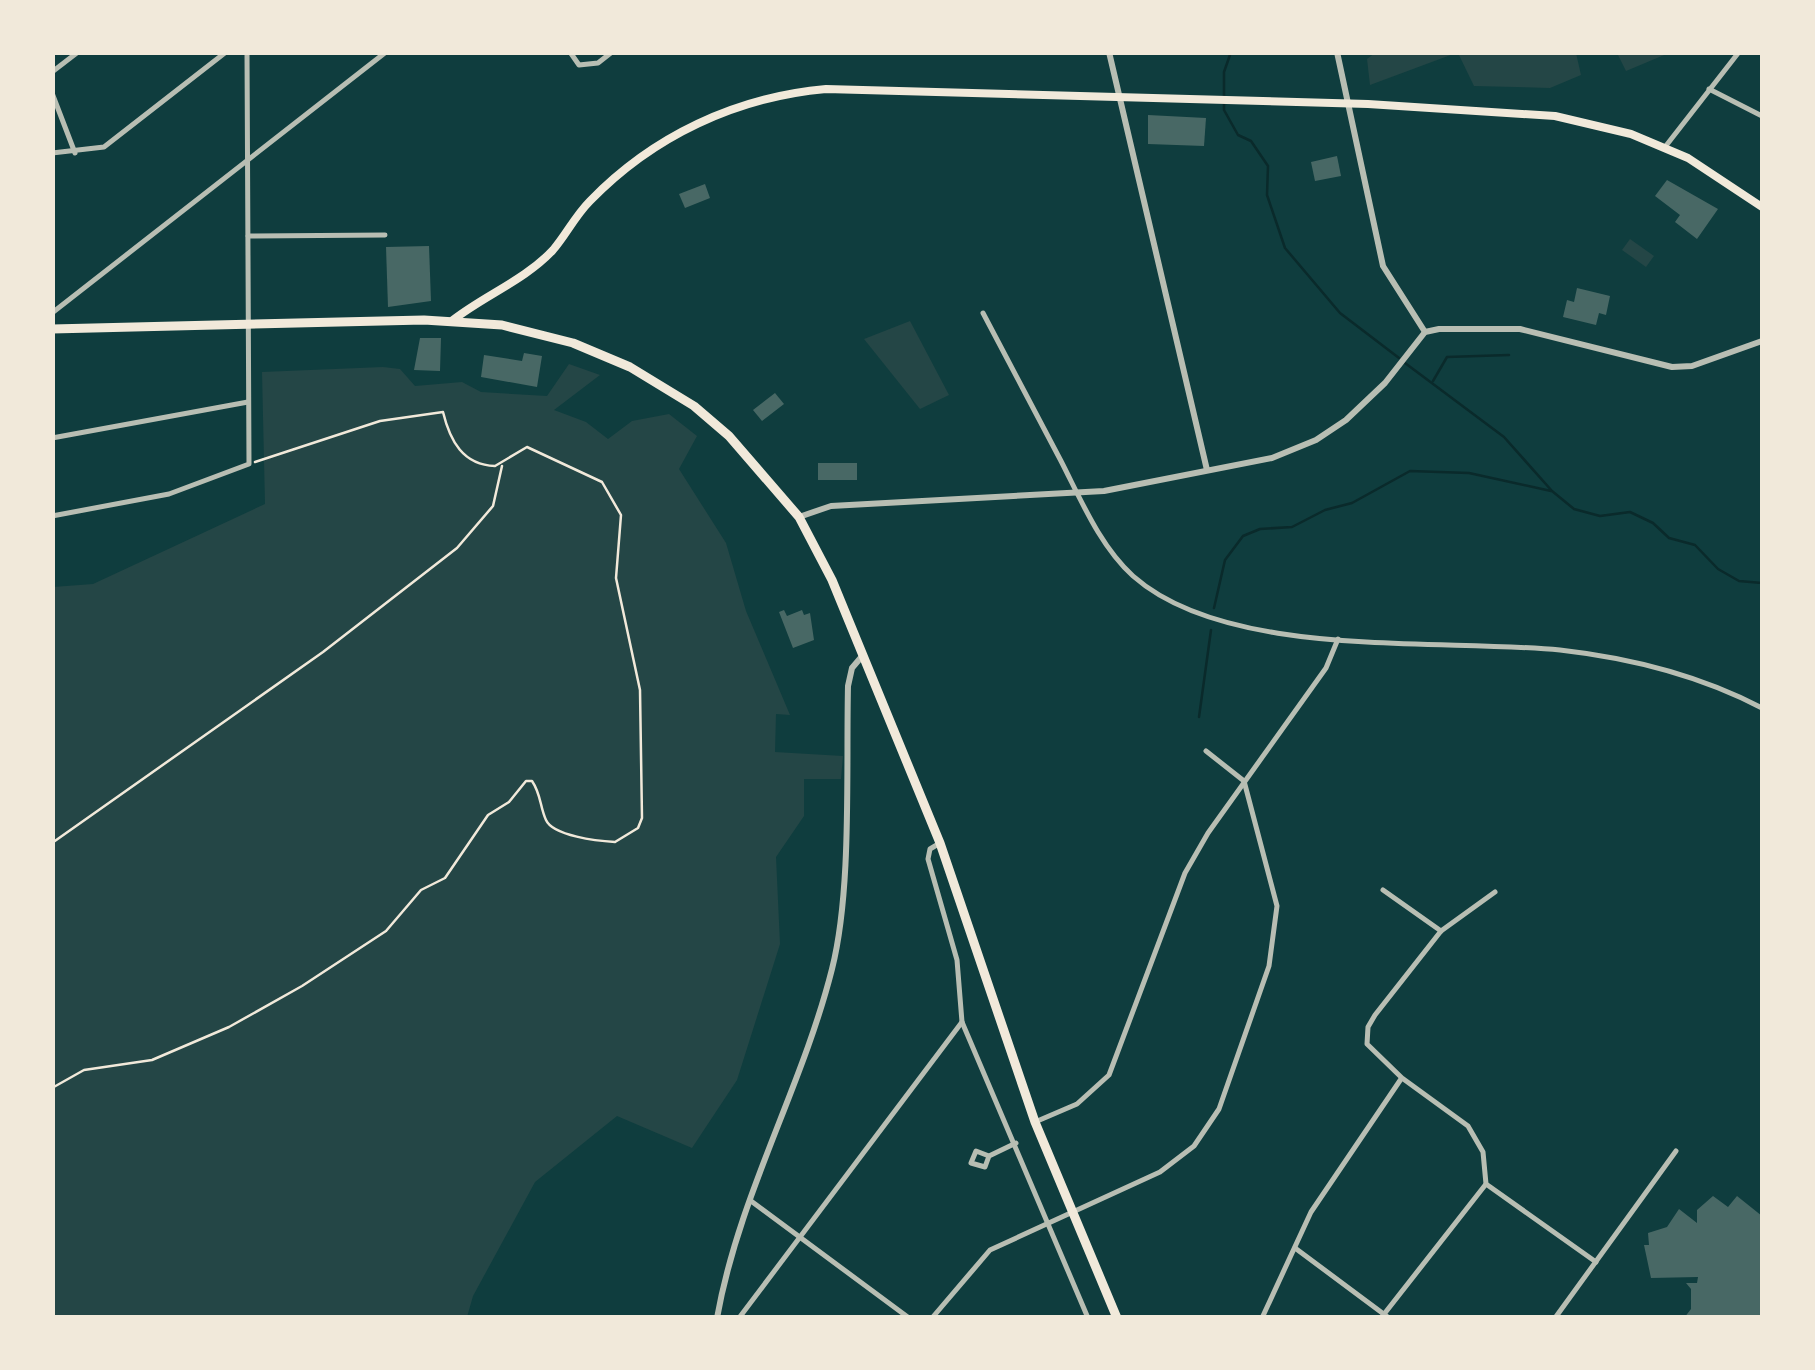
<svg xmlns="http://www.w3.org/2000/svg" width="1815" height="1370" font-family="Commissioner,sans-serif">
	<style>
		.green { fill: #244646 }
		.lines { fill: none; stroke-linecap: round; stroke-linejoin: round }
		.stream { stroke: #0a2a2b; stroke-width: 2.5 }
		.building { fill: #486865 }
		.path { stroke: #f1e9da; stroke-width: 2.5 }
		.minor { stroke: #b8beb3; stroke-width: 5 }
		.tertiary { stroke: #b8beb3; stroke-width: 6 }
		.secondary { stroke: #f1e9da; stroke-width: 8 }
		.primary { stroke: #f1e9da; stroke-width: 9 }
	</style>
	<rect width="100%" height="100%" fill="#0f3d3e"/>
	<g class="green">
		<polygon points="1375,53 1375,52 1456,53 1370,85 1367,59"/>
		<polygon points="1458,53 1576,53 1581,75 1550,88 1474,86"/>
		<polygon points="1617,53 1669,53 1626,71"/>
		<polygon points="1630,239 1654,256 1646,267 1622,250"/>
		<polygon points="910,321 949,395 920,409 864,339"/>
		<polygon points="569,364 600,375 554,410 586,422 608,439 632,421 669,414 697,436 679,469 726,543 746,611 790,715 776,714 775,752 843,756 841,779 804,779 804,816 776,857 780,944 737,1080 692,1148 617,1116 535,1182 473,1296 467,1317 53,1318 53,587 93,584 265,504 262,372 383,367 400,369 415,386 462,382 481,392 547,396"/>
	</g>
	<g class="lines">
		<g class="stream">
			<polyline points="1231,52 1224,72 1224,110 1238,135 1251,141 1268,166 1267,195 1285,248 1340,313 1399,358"/>
			<polyline points="1405,363 1504,437 1552,491 1574,509 1600,516 1630,512 1653,523 1669,538 1695,545 1718,569 1739,581 1762,583"/>
			<polyline points="1433,381 1447,357 1509,355"/>
			<polyline points="1214,608 1225,560 1243,536 1260,529 1292,527 1325,510 1352,503 1410,471 1469,473 1551,491"/>
			<polyline points="1199,717 1211,630"/>
		</g>
	</g>
	<g class="building">
		<polygon points="1148,115 1206,118 1204,146 1148,144"/>
		<polygon points="1337,156 1341,176 1315,181 1311,162"/>
		<polygon points="1667,180 1718,209 1697,239 1675,222 1680,215 1655,196"/>
		<polygon points="705,184 710,198 685,208 679,194"/>
		<polygon points="429,246 431,301 388,307 386,247"/>
		<polygon points="1577,288 1610,296 1606,315 1599,313 1596,325 1563,317 1567,300 1574,302"/>
		<polygon points="420,338 441,338 440,371 414,370"/>
		<polygon points="524,353 542,356 537,387 481,377 484,355 522,361"/>
		<polygon points="775,393 784,404 762,421 753,410"/>
		<rect x="818" y="463" width="39" height="17"/>
		<polygon points="784,610 787,616 802,610 804,615 810,613 814,640 793,648 779,612"/>
		<polygon points="1713,1196 1728,1207 1737,1196 1762,1216 1762,1318 1684,1318 1691,1309 1691,1289 1686,1283 1697,1283 1698,1277 1651,1278 1644,1245 1649,1245 1648,1233 1667,1227 1679,1209 1697,1223 1697,1210"/>
	</g>
	<g class="lines">
		<g class="path">
			<polyline points="52,843 323,652 457,548 493,506 502,466"/>
			<path d="M52 1088 84 1070 152 1060 229 1027 302 986 386 931 421 890 445 878 488 815 509 802 526 781H532C541 794 540 807 546 820 553 836 598 841 615 842L638 828 642 818 640 690 616 578 621 515 602 482 527 447 495 466C463 465 450 441 443 412L380 421 255 462"/>
		</g>
		<g class="minor">
			<polyline points="570,52 579,65 598,63 612,52"/>
			<polyline points="52,72 78,52"/>
			<polyline points="1709,89 1762,116"/>
			<polyline points="52,93 75,153"/>
			<polyline points="1665,147 1739,52"/>
			<polyline points="52,153 104,147 226,52"/>
			<polyline points="248,236 385,235"/>
			<polyline points="52,313 386,52"/>
			<path d="M983 313C1009 362 1035 412 1061 461 1081 500 1100 546 1133 576 1228 660 1438 638 1560 650 1631 658 1699 675 1762 708"/>
			<polyline points="52,438 248,402"/>
			<polyline points="52,516 169,494 249,464 247,52"/>
			<polyline points="940,843 930,849 928,859 957,960 962,1022 1088,1318"/>
			<polyline points="1383,890 1441,931"/>
			<polyline points="1495,892 1441,931 1375,1015 1368,1027 1367,1044 1402,1078 1468,1126 1483,1152 1486,1184 1596,1262"/>
			<polyline points="1035,1122 1077,1104 1109,1075 1185,873 1208,833 1326,668 1338,639"/>
			<polyline points="989,1156 976,1151 971,1163 985,1167 989,1156 1016,1143"/>
			<polyline points="751,1201 909,1318"/>
			<polyline points="1295,1248 1389,1318"/>
			<polyline points="739,1318 962,1022"/>
			<polyline points="932,1318 990,1250 1160,1172 1194,1146 1219,1109 1269,966 1277,906 1244,781 1206,751"/>
			<polyline points="1262,1318 1311,1212 1401,1079"/>
			<polyline points="1381,1318 1486,1184"/>
			<polyline points="1555,1318 1676,1151"/>
		</g>
		<g class="tertiary">
			<polyline points="1109,52 1207,470"/>
			<polyline points="1337,52 1383,266 1425,332"/>
			<polyline points="799,517 831,506 1104,491 1272,458 1316,440 1346,420 1385,383 1425,332 1439,329 1520,329 1672,367 1692,366 1762,341"/>
			<path d="M717 1318C739 1195 802 1088 832 969 852 890 846 770 848 686L852 668 863 655"/>
		</g>
		<path class="secondary" d="M453 320C485 295 525 280 553 250 566 235 575 216 590 201 653 136 736 97 826 89L1368 104 1555 116 1631 134 1688 158 1762 207"/>
		<polyline class="primary" points="52,329 424,320 502,325 573,343 630,367 694,406 729,436 799,517 832,580 940,843 1035,1122 1117,1318"/>
	</g>
	<rect width="1815" height="1370" fill="none" stroke="#f1e9da" stroke-width="110"/>
</svg>
